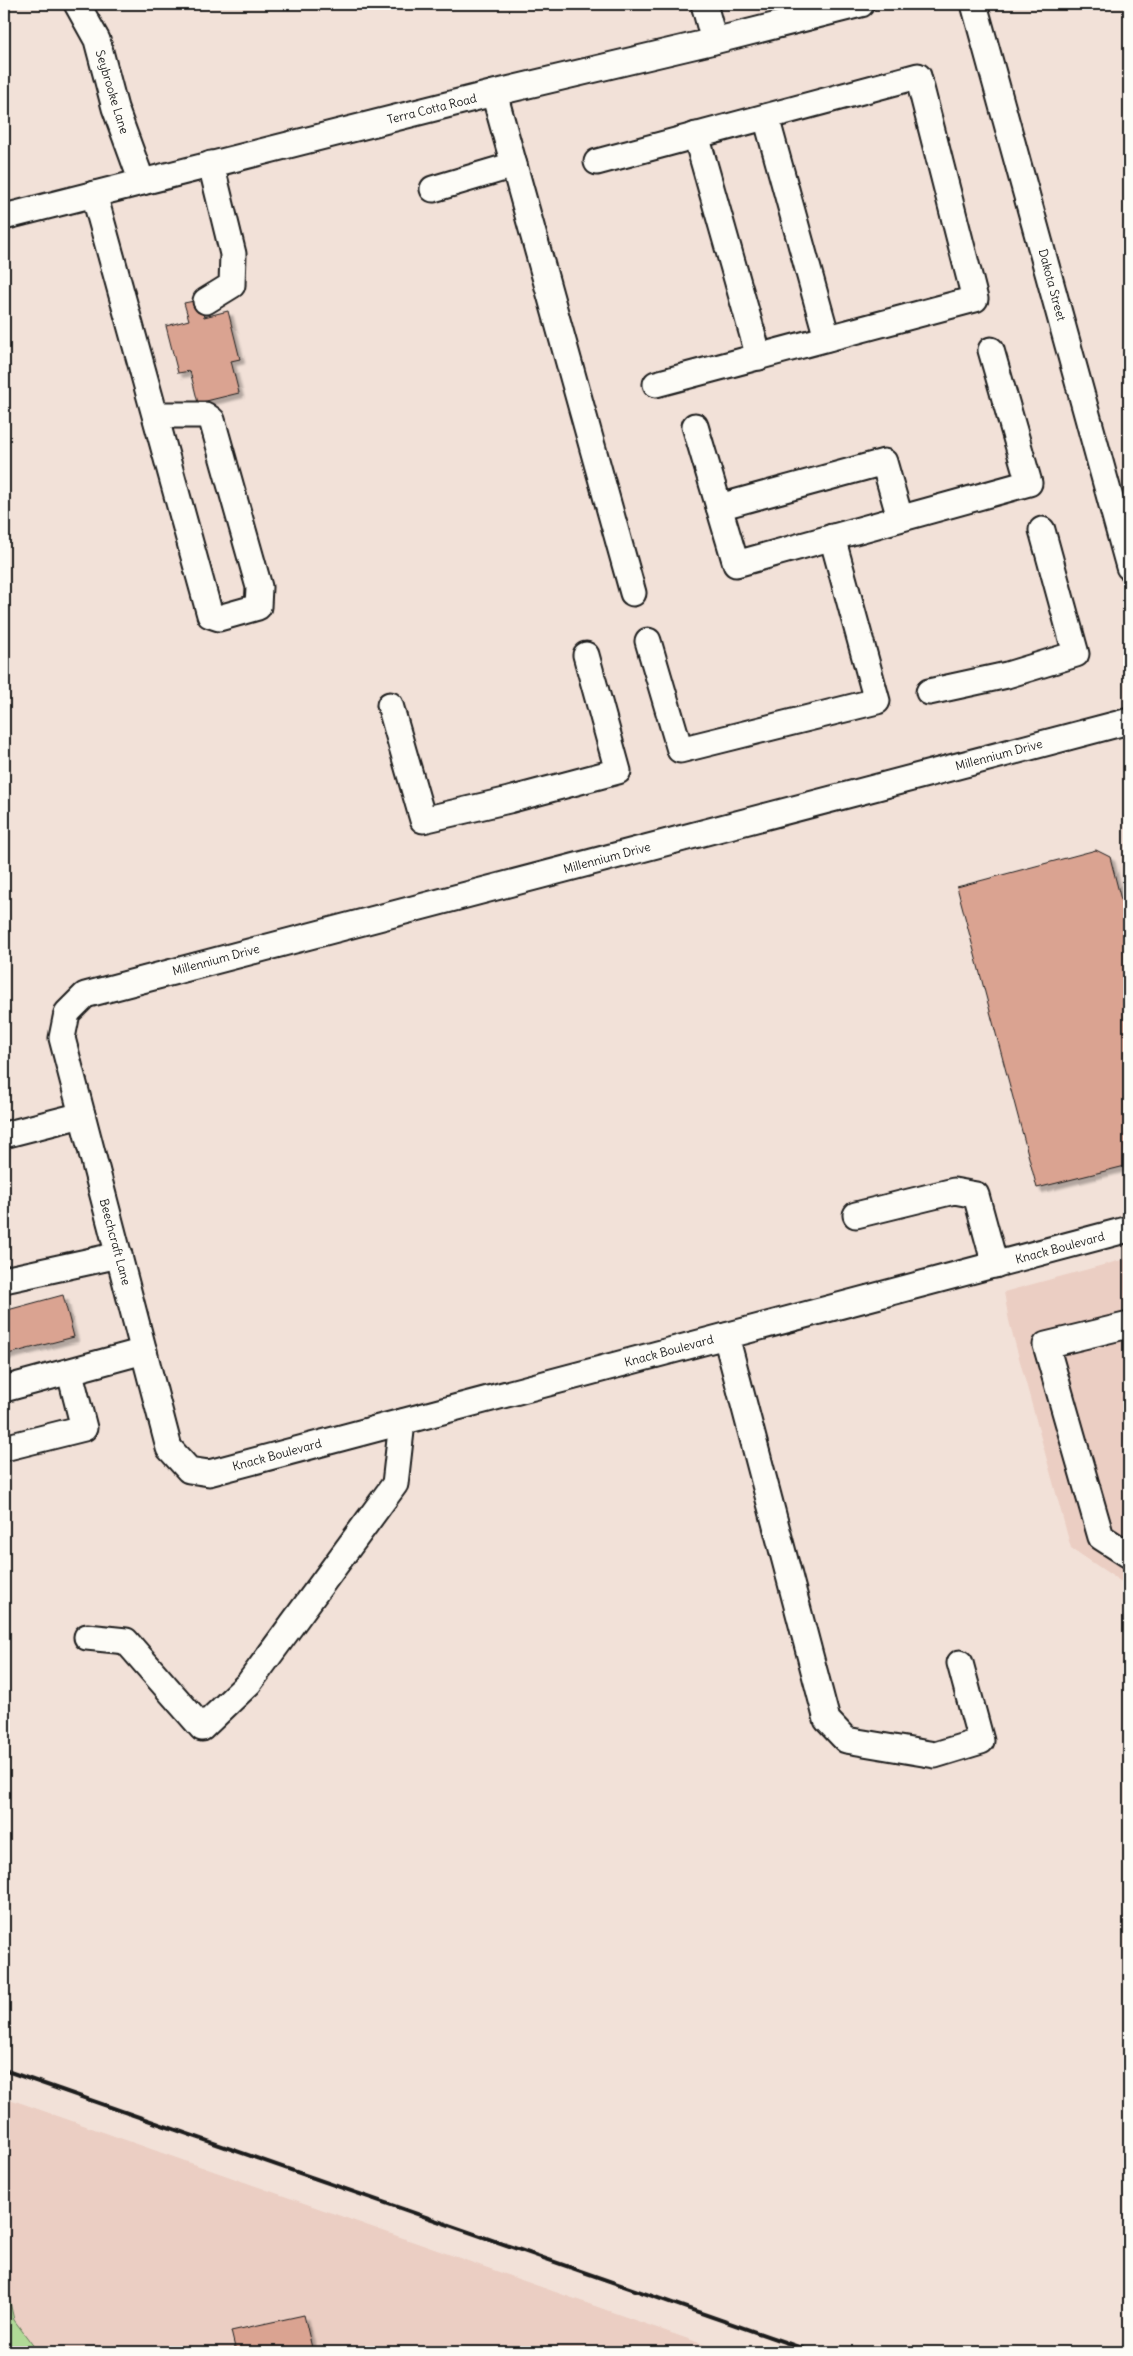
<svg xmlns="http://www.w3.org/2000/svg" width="1133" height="2356" font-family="Delius,sans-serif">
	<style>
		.built { fill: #ebcec3 }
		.green { fill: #b0da97; stroke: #667b5a }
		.building { fill: #daa391; stroke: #1c1c1c; filter: url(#shadow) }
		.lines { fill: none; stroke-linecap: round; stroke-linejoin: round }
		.minor-casing { stroke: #1c1c1c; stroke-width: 29 }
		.minor { stroke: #fdfcf7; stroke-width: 25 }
		.rail { stroke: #1c1c1c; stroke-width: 4 }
		.labels { text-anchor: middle; stroke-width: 4; stroke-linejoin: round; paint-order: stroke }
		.street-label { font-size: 12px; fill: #1c1c1c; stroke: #fdfcf7 }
	</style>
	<defs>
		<filter id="shadow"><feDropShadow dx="4.5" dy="4.5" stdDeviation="1" flood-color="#0004"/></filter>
	</defs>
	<rect width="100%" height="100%" fill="#f2e1d8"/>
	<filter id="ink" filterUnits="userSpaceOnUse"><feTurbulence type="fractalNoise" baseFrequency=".02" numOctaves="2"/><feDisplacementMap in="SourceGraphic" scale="10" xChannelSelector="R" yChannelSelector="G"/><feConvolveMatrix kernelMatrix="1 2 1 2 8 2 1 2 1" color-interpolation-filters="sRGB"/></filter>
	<g filter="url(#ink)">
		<g class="built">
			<polygon points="1129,1258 1129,1587 1071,1548 1009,1321 1004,1292"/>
			<polygon points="4,2097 725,2352 21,2352 4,2275"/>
		</g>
		<polygon class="green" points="4,2275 14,2320 38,2352 4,2352"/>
		<g class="building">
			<polygon points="199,300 204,317 228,311 240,359 231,361 239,393 198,403 190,371 178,373 166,326 189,320 184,303"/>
			<polygon points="1096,850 1110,857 1129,931 1129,1165 1037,1188 957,887"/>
			<polygon points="63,1295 74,1337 4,1355 4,1311"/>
			<polygon points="304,2315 313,2352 236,2352 231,2331"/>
			<polygon points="162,2347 163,2352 138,2352"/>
		</g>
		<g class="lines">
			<defs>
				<g id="minor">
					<polyline points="77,4 97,40 115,108 142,182"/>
					<polyline points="704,4 714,41"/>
					<polyline points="974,4 1129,567"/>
					<polyline points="494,93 633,593"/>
					<polyline points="766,117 827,338"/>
					<polyline points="696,135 759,357"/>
					<polyline points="597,162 918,76 975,299 656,384"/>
					<polyline points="433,189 514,165"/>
					<polyline points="94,194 210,615 219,618 258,607 259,587 212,420 205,415 156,415"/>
					<polyline points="4,217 494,93 714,41 861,4"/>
					<polyline points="206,301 232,285 233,254 211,164"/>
					<polyline points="695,426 736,564 1029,483 991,350"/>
					<polyline points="719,507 884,462 900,518"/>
					<polyline points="648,641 680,750 877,701 832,537"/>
					<polyline points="929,692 1007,675 1076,654 1042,530"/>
					<polyline points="390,705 423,820 509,800 618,771 586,655"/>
					<polyline points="1129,721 85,995 67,1013 62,1038 169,1448 189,1470 209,1473 1129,1229"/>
					<polyline points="4,1135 82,1115"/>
					<polyline points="856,1215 954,1191 976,1195 995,1265"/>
					<polyline points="4,1280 119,1255"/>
					<polyline points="1129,1325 1046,1345 1101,1537 1129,1555"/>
					<polyline points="726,1336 827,1720 846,1740 935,1755 981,1741 960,1663"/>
					<polyline points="4,1389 144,1351"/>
					<polyline points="4,1448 84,1428 70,1373"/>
					<polyline points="87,1637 126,1641 202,1728 249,1683 395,1484 402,1422"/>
				</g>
			</defs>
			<use href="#minor" class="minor-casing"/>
			<use href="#minor" class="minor"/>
			<polyline class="rail" points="4,2070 813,2352"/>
		</g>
	</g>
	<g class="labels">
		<g class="street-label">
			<text transform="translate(112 92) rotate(73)" y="4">Seybrooke Lane</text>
			<text transform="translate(432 109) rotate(-14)" y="4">Terra Cotta Road</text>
			<text transform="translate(1052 285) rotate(75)" y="4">Dakota Street</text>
			<text transform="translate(999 755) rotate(-15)" y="4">Millennium Drive</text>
			<text transform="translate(607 858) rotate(-15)" y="4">Millennium Drive</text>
			<text transform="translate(216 960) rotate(-15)" y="4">Millennium Drive</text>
			<text transform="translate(115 1242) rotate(75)" y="4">Beechcraft Lane</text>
			<text transform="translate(1060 1248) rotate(-15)" y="4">Knack Boulevard</text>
			<text transform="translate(669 1351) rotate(-15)" y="4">Knack Boulevard</text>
			<text transform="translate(277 1455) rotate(-15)" y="4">Knack Boulevard</text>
		</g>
	</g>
	<rect width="1133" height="2356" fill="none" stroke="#fdfcf7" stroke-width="20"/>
	<rect x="10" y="10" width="1113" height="2336" fill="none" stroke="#1c1c1c" stroke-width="2" filter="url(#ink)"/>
</svg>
